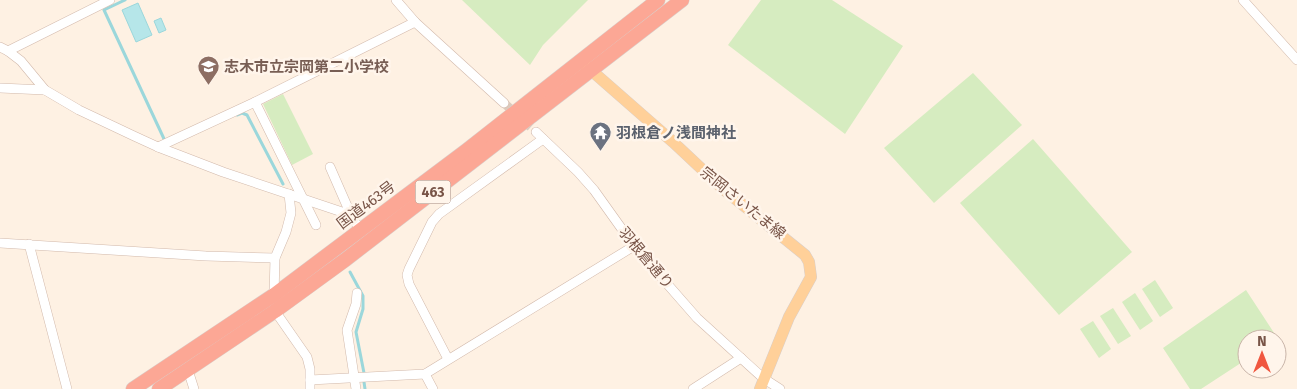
<svg xmlns="http://www.w3.org/2000/svg" width="1297" height="389" font-family="'Fira Sans','Noto Sans JP',sans-serif">
	<style>
		.green { fill: #d6ecc0 }
		.water { fill: #b6e6e9; stroke: #9bd7db }
		.lines { fill: none; stroke-linecap: round; stroke-linejoin: round }
		.stream { stroke: #9bd7db; stroke-width: 3 }
		.minor-tunnel { stroke: #dccabc; stroke-width: 9; stroke-dasharray: 9 4.5; stroke-linecap: butt }
		.minor-casing { stroke: #d2b9ab; stroke-width: 10 }
		.major-casing { stroke: #d9cfcb; stroke-width: 12 }
		.highway-casing { stroke: #d9cfcb; stroke-width: 15 }
		.minor { stroke: #fff; stroke-width: 9 }
		.major { stroke: #ffd099; stroke-width: 11 }
		.highway { stroke: #fca795; stroke-width: 14 }
		.labels { text-anchor: middle; stroke-width: 5; stroke-linejoin: round; paint-order: stroke }
		.shield { fill: #fff5eb; stroke: #a08478; stroke-width: 1 }
		.shield-label { font-size: 14px; font-weight: bold; fill: #785447 }
		.education-label { font-size: 15px; font-weight: bold; fill: #785e54; stroke: #fff5eb; text-anchor: start }
		.worship-label { font-size: 15px; font-weight: bold; fill: #5b616d; stroke: #fff5eb; text-anchor: start }
		.street-label { font-size: 15px; fill: #785447; stroke: #fff5eb }
	</style>
	<rect width="100%" height="100%" fill="#fef1e3"/>
	<g class="green">
		<polygon points="462,0 588,0 543,45 530,65"/>
		<polygon points="761,0 832,0 903,46 845,134 728,45"/>
		<polygon points="973,73 1022,125 934,203 884,148"/>
		<polygon points="283,94 313,154 292,165 263,104"/>
		<polygon points="1033,139 1132,252 1059,315 960,203"/>
		<polygon points="1155,280 1173,308 1160,317 1142,289"/>
		<polygon points="1246,290 1278,339 1247,339 1247,359 1201,389 1190,389 1163,348"/>
		<polygon points="1135,293 1153,321 1140,330 1122,302"/>
		<polygon points="1113,308 1131,336 1118,344 1100,316"/>
		<polygon points="1093,321 1111,349 1099,358 1080,329"/>
	</g>
	<g class="water">
		<polygon points="138,3 152,35 136,42 122,10"/>
		<polygon points="161,18 166,30 159,33 154,21"/>
	</g>
	<g class="lines">
		<g class="stream">
			<polyline points="125,0 104,10 165,141"/>
			<polyline points="237,115 242,113 247,115 283,184"/>
			<polyline points="350,272 363,296 363,309 356,332 364,373"/>
			<polyline points="364,382 365,389"/>
		</g>
		<polyline class="minor-tunnel" points="504,103 536,132"/>
		<defs>
			<g id="minor">
				<polyline points="396,0 415,22 504,103"/>
				<polyline points="1243,0 1297,60"/>
				<polyline points="0,47 8,51 21,61 45,90 79,110 134,136 158,147 223,172 351,215 360,230"/>
				<polyline points="8,51 110,0"/>
				<polyline points="0,88 45,90"/>
				<polyline points="255,102 316,225"/>
				<polyline points="536,132 578,172 594,190 634,246 697,318 763,378 780,389"/>
				<polyline points="158,147 255,102 415,22"/>
				<polyline points="330,167 351,215"/>
				<polyline points="0,243 206,256 275,258"/>
				<polyline points="29,244 67,389"/>
				<polyline points="274,295 275,258 286,232 291,213 289,194"/>
				<polyline points="275,311 307,357 310,369 310,389"/>
				<polyline points="448,359 409,284 407,275 409,269 432,222 439,214 543,139"/>
				<polyline points="188,370 194,389"/>
				<polyline points="425,374 433,389"/>
				<polyline points="310,380 425,374 634,246"/>
				<polyline points="356,389 347,330 356,304 357,293"/>
				<polyline points="693,389 741,358"/>
			</g>
			<polyline id="major" points="584,64 673,142 722,188 805,255 809,262 811,277 789,317 760,389"/>
			<g id="highway">
				<polyline points="133,389 274,295 467,150 658,0"/>
				<polyline points="159,389 275,311 345,260 682,0"/>
			</g>
		</defs>
		<use href="#minor" class="minor-casing"/>
		<use href="#major" class="major-casing"/>
		<use href="#highway" class="highway-casing"/>
		<use href="#minor" class="minor"/>
		<use href="#major" class="major"/>
		<use href="#highway" class="highway"/>
	</g>
	<defs>
		<symbol id="school-pin" viewBox="-11 -11 22 30"><path d="M0 17L-7.5 6A9.5 9.5 0 1 1 7.5 6Z" fill="#8d6e63" stroke="#fff5eb"/><path d="M0-5L7-2L0 1L-7-2ZM-4 1L0 2.5L4 1V4Q0 6-4 4Z" fill="#fff"/></symbol>
		<symbol id="temple-pin" viewBox="-11 -11 22 30"><path d="M0 17L-7.5 6A9.5 9.5 0 1 1 7.5 6Z" fill="#6b7280" stroke="#fff5eb"/><path d="M0-6L5-2H3V0L6.5 2.5H4V6H1.5V3h-3V6H-4V2.5H-6.5L-3 0V-2H-5Z" fill="#fff"/></symbol>
	</defs>
	<g fill-rule="evenodd">
		<use href="#school-pin" x="196" y="54" width="25" height="34"/>
		<use href="#temple-pin" x="588" y="120" width="25" height="34"/>
	</g>
	<g class="labels">
		<rect class="shield" x="415.5" y="180.5" width="35" height="23" rx="4"/>
		<g class="shield-label">
			<text x="433" y="197">463</text>
		</g>
		<g class="education-label">
			<text x="224" y="72">志木市立宗岡第二小学校</text>
		</g>
		<g class="worship-label">
			<text x="616" y="138">羽根倉ノ浅間神社</text>
		</g>
		<g class="street-label">
			<text transform="translate(743 203) rotate(39)" y="5">宗岡さいたま線</text>
			<text transform="translate(366 205) rotate(-37)" y="5">国道463号</text>
			<text transform="translate(646 258) rotate(50)" y="5">羽根倉通り</text>
		</g>
	</g>
	<g transform="translate(1262 354)"><circle r="24" fill="#fff5eb" stroke="#c9b5a9"/>
	<path d="M0-4L9 19L0 12L-9 19Z" fill="#f0573f"/>
	<text y="-8" font-size="14" font-weight="bold" text-anchor="middle" fill="#785447">N</text>
	</g>
</svg>
